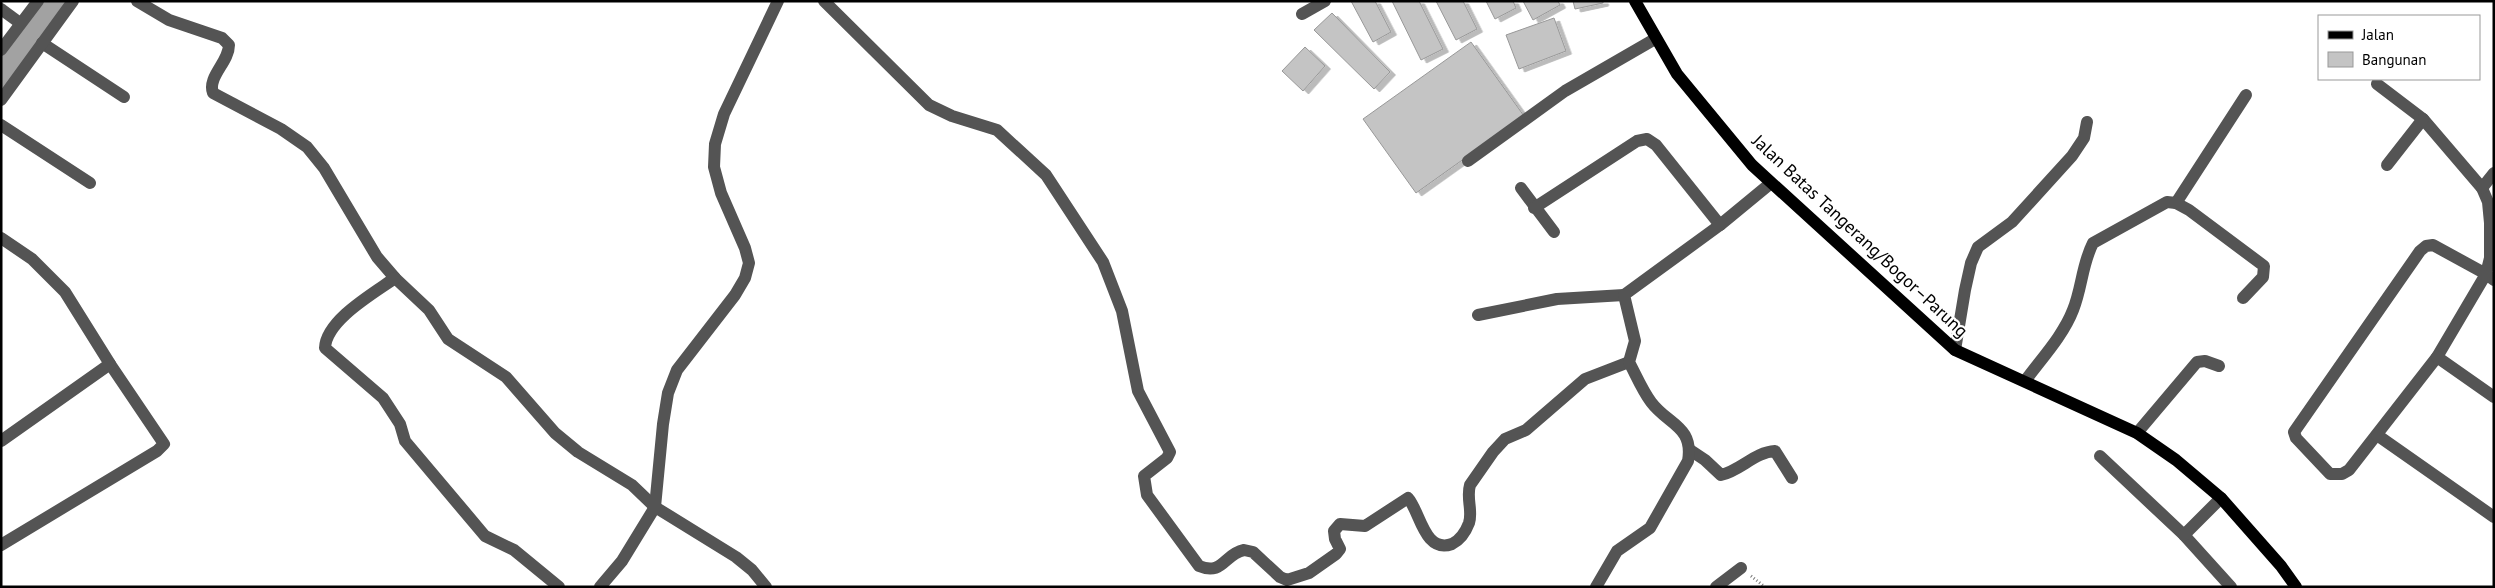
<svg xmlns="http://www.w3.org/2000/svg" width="2495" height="588" font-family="'PT Sans',sans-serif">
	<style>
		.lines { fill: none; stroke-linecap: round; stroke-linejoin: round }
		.river { stroke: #a2a2a2; stroke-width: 31 }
		.building { fill: #c4c4c4; stroke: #989898; filter: url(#shadow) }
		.path { stroke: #767676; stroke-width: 3; stroke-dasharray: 1 2.5; stroke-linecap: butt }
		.minor { stroke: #545454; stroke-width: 12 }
		.major { stroke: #000; stroke-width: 12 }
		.labels { text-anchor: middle; stroke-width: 4.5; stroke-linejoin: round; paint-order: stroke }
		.street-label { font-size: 18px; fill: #000; stroke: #fff }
	</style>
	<defs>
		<filter id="shadow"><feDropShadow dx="5.5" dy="3" stdDeviation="0" flood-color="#0004"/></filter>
	</defs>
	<rect width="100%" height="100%" fill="#fff"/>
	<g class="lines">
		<polyline class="river" points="1,75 56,1"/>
	</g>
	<g class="building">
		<polygon points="1351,1 1375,1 1391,32 1373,42"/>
		<polygon points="1392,1 1419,1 1443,49 1421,60"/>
		<polygon points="1436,1 1463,1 1477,29 1456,40"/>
		<polygon points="1486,1 1513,1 1516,8 1495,19"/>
		<polygon points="1523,1 1558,1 1560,5 1533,20"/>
		<polygon points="1573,1 1603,1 1603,3 1575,9"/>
		<polygon points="1332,13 1390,72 1374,89 1314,30"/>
		<polygon points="1554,18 1566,51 1519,69 1506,35"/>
		<polygon points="1471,42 1524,116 1416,193 1363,119"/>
		<polygon points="1305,47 1325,66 1303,91 1282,71"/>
	</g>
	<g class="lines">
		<polyline class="path" points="1751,576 1765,587"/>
		<g class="minor">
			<path d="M137 1 169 20 222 38 229 45C229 62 207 77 213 93L281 129 307 147 324 168 377 257 395 278 429 310 448 339 506 377 555 433 578 452 632 485 655 507 736 557 752 570 766 587"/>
			<path d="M824 1 929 105 952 116 997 130 1046 175 1103 262 1122 311 1138 391 1170 452 1167 458 1144 476 1147 495 1199 566C1223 576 1224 554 1244 550L1253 552 1280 577 1287 580 1309 573 1336 554 1340 549 1335 539 1334 531 1340 524 1365 526 1408 498C1420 511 1424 554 1452 544 1460 540 1466 531 1469 523 1473 511 1466 498 1470 485L1493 452 1505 439 1526 430 1585 379 1629 362"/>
			<polyline points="1,9 20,23"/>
			<polyline points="1302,14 1325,1"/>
			<polyline points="42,43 124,97"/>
			<polyline points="1,50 38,1"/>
			<polyline points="2377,84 2423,119 2482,188 2488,202 2490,223 2490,258 2486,274 2437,357 2349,470 2342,474 2330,474 2296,438 2294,432 2420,251 2426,246 2433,245 2486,274 2494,280"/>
			<polyline points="1,100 73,1"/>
			<polyline points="1,125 90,183"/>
			<polyline points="1468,161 1565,91 1655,39"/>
			<polyline points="2387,165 2423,119"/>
			<polyline points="1521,188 1554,232"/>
			<polyline points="2482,188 2494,173"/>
			<polyline points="2176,203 2246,95"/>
			<polyline points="1534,208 1637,141 1647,139 1656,145 1720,225"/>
			<polyline points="1,238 32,259 65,292 110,364 164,444 157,451 1,545"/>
			<path d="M395 278C374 293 326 320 325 348L383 398 400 424 405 441 485 536 514 550 559 587"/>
			<polyline points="1478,315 1557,299 1624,295"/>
			<polyline points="1955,350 1965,290 1971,263 1978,247 2012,222 2072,156 2084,138 2087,122"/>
			<polyline points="2437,357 2494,397"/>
			<path d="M2025 381C2041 359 2063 336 2073 310 2082 288 2082 264 2093 243L2167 202 2176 203 2189 210 2264 266 2263 277 2243 298"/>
			<polyline points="2137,433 2197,362 2205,361 2219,366"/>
			<polyline points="2377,435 2494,517"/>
			<polyline points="1,441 110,364"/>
			<path d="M1690 450 1705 460 1721 475C1740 471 1755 452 1775 451L1792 478"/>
			<polyline points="2100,456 2184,535 2231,587"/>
			<polyline points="2184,535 2221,498"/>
			<polyline points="600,587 622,561 655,507 663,424 668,393 677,370 735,295 745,278 749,263 745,248 721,193 714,167 715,144 724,114 778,1"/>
			<path d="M1596 587 1617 551 1650 528 1688 461C1694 426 1668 425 1651 402 1642 390 1636 375 1629 362L1635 341 1624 295 1720 225 1771 183"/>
			<polyline points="1716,587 1741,568"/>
		</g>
		<polyline class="major" points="1635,1 1677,74 1752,165 1955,350 2137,433 2176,460 2221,498 2281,566 2296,587"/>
	</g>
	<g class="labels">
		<g class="street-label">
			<text transform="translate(1860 236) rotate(43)" y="6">Jalan Batas Tangerang/Bogor–Parung</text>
		</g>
	</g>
	<rect width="2495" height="588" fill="none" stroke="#000000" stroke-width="5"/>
	<rect x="2318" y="15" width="162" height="65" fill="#ffffff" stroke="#999999"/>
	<rect x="2328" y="31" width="25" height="8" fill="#000000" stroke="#999999"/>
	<text x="2362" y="40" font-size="15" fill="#000000">Jalan</text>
	<rect x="2328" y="52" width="25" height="15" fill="#c4c4c4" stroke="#999999"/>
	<text x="2362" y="65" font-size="15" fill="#000000">Bangunan</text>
</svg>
